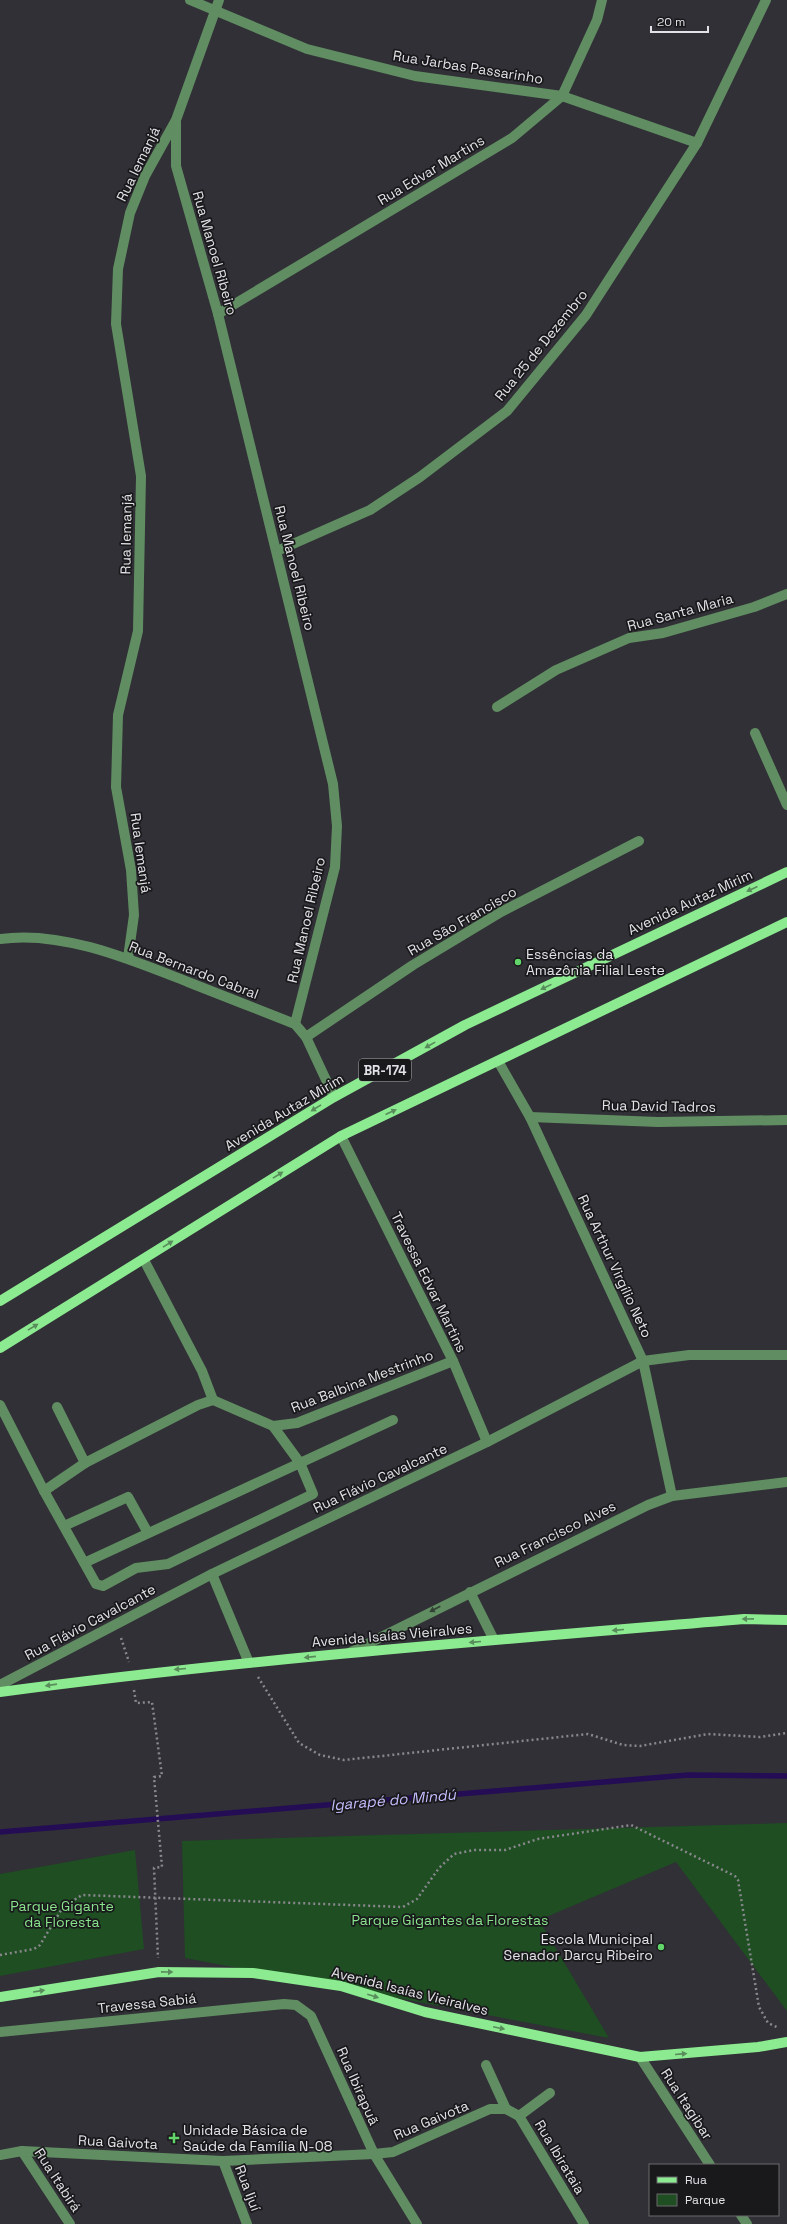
<svg xmlns="http://www.w3.org/2000/svg" width="787" height="2224" font-family="'Space Grotesk',sans-serif">
	<style>
		.green { fill: #1e4e22 }
		.lines { fill: none; stroke-linecap: round; stroke-linejoin: round }
		.stream { stroke: #240d55; stroke-width: 5.5 }
		.path { stroke: #88888d; stroke-width: 2.5; stroke-dasharray: 2 3; stroke-linecap: butt }
		.minor { stroke: #618d62; stroke-width: 10 }
		.major { stroke: #8cea90; stroke-width: 10 }
		.oneway { fill: #588c5b }
		.oneway2 { fill: #324134 }
		.poi-dot { fill: #61d56a; stroke: #19181b; stroke-width: 1.5 }
		.labels { text-anchor: middle; stroke-width: 3.5; stroke-linejoin: round; paint-order: stroke }
		.shield { fill: #19181b; stroke: #a6a6aa; stroke-width: 1 }
		.shield-label { font-size: 13px; font-weight: bold; fill: #e3e3e7 }
		.street-label { font-size: 14px; fill: #e3e3e7; stroke: #19181b }
		.poi-label { font-size: 14px; fill: #e3e3e7; stroke: #19181b; text-anchor: start }
		.park-label { font-size: 14px; fill: #89e48d; stroke: #19181b }
		.water-label { font-size: 15px; font-style: italic; fill: #c5befe; stroke: #19181b }
	</style>
	<rect width="100%" height="100%" fill="#303036"/>
	<g class="green">
		<polygon points="787,1823 787,2011 676,1862 539,1920 609,2038 185,1958 182,1841"/>
		<polygon points="135,1850 144,1949 0,1976 0,1874"/>
	</g>
	<g class="lines">
		<polyline class="stream" points="0,1832 688,1775 787,1776"/>
		<g class="path">
			<polyline points="121,1638 129,1662"/>
			<polyline points="258,1677 299,1743 320,1755 344,1760 588,1734 623,1745 640,1746 708,1734 760,1737 787,1733"/>
			<polyline points="134,1690 136,1703 152,1702 162,1776 154,1777 162,1867 154,1868 158,1958"/>
			<polyline points="0,1955 34,1949 40,1945 63,1907 82,1895 403,1907 417,1899 439,1868 454,1854 474,1850 505,1850 538,1839 631,1825 735,1876 738,1880 759,2007 768,2023 779,2028"/>
		</g>
		<g class="minor">
			<polyline points="190,0 307,49 415,76 562,96 697,143"/>
			<polyline points="176,122 176,166 218,314 333,784 337,826 335,867 295,1024"/>
			<polyline points="218,314 512,138 562,96 597,20 602,0"/>
			<polyline points="277,551 370,510 420,477 507,411 586,315 697,143 766,0"/>
			<polyline points="497,707 556,670 629,638 663,633 754,607 787,594"/>
			<polyline points="755,733 787,805"/>
			<path d="M0 939C62 930 132 960 188 982 224 996 259 1010 295 1024L306 1037 334 1097"/>
			<polyline points="128,958 134,915 131,870 116,787 118,715 138,631 141,476 116,324 118,269 130,213 145,176 176,120 219,0"/>
			<polyline points="306,1037 413,965 501,912 639,841"/>
			<polyline points="498,1061 530,1117 643,1361 672,1496"/>
			<polyline points="530,1117 658,1122 787,1120"/>
			<polyline points="341,1136 453,1361 487,1442"/>
			<polyline points="213,1400 273,1426 297,1423 453,1361"/>
			<polyline points="0,1405 44,1491 96,1584 103,1586 136,1568 168,1564 313,1494 300,1463 84,1563"/>
			<polyline points="273,1426 300,1463 393,1420"/>
			<polyline points="85,1463 198,1405 213,1400 202,1371 144,1260"/>
			<polyline points="44,1491 85,1463 57,1407"/>
			<polyline points="64,1526 128,1497 148,1533"/>
			<polyline points="212,1574 249,1663"/>
			<polyline points="470,1592 494,1640"/>
			<polyline points="349,1653 648,1505 672,1496 787,1482"/>
			<polyline points="0,1685 212,1574 487,1442 643,1361 689,1355 787,1355"/>
			<polyline points="0,2032 284,2004 296,2005 311,2016 374,2154 417,2224"/>
			<polyline points="640,2057 710,2165"/>
			<polyline points="486,2065 506,2109"/>
			<polyline points="519,2116 550,2093"/>
			<polyline points="22,2151 70,2224"/>
			<polyline points="0,2155 22,2151 223,2161 374,2154 393,2152 490,2109 506,2109 519,2116 584,2224"/>
			<polyline points="223,2161 247,2224"/>
			<polyline points="741,2215 747,2224"/>
		</g>
		<g class="major">
			<polyline points="0,1301 334,1097 465,1025 787,872"/>
			<polyline points="0,1348 341,1136 787,922"/>
			<path d="M0 1692C247 1659 496 1640 744 1619L787 1620"/>
			<polyline points="0,1997 159,1972 253,1973 341,1986 425,2012 640,2057 758,2047 787,2042"/>
		</g>
	</g>
	<defs><path id="oneway-solid" d="M-6-.8H1V-3.2L6.5 0L1 3.2V.8H-6Z"/></defs>
	<g class="oneway">
		<use href="#oneway-solid" transform="translate(752 889) rotate(155)"/>
		<use href="#oneway-solid" transform="translate(546 987) rotate(154)"/>
		<use href="#oneway-solid" transform="translate(430 1045) rotate(151)"/>
		<use href="#oneway-solid" transform="translate(316 1108) rotate(148)"/>
		<use href="#oneway-solid" transform="translate(391 1112) rotate(-25)"/>
		<use href="#oneway-solid" transform="translate(278 1175) rotate(-32)"/>
		<use href="#oneway-solid" transform="translate(168 1244) rotate(-32)"/>
		<use href="#oneway-solid" transform="translate(33 1327) rotate(-31)"/>
		<use href="#oneway-solid" transform="translate(748 1619) rotate(179)"/>
		<use href="#oneway-solid" transform="translate(618 1630) rotate(175)"/>
		<use href="#oneway-solid" transform="translate(475 1642) rotate(175)"/>
		<use href="#oneway-solid" transform="translate(310 1657) rotate(174)"/>
		<use href="#oneway-solid" transform="translate(180 1669) rotate(175)"/>
		<use href="#oneway-solid" transform="translate(51 1685) rotate(172)"/>
		<use href="#oneway-solid" transform="translate(167 1972) rotate(1)"/>
		<use href="#oneway-solid" transform="translate(39 1991) rotate(-9)"/>
		<use href="#oneway-solid" transform="translate(373 1996) rotate(17)"/>
		<use href="#oneway-solid" transform="translate(499 2028) rotate(12)"/>
		<use href="#oneway-solid" transform="translate(681 2054) rotate(-5)"/>
	</g>
	<use class="oneway2" href="#oneway-solid" transform="translate(435 1609) rotate(153)"/>
	<g class="poi-dot">
		<circle cx="518" cy="962" r="4"/>
		<circle cx="661" cy="1947" r="4"/>
		<path d="M172 2132h4v4h4v4h-4v4h-4v-4h-4v-4h4z"/>
	</g>
	<g class="labels">
		<rect class="shield" x="359" y="1059" width="52" height="22" rx="3"/>
		<g class="shield-label">
			<text x="385" y="1075">BR-174</text>
		</g>
		<g class="street-label">
			<text transform="translate(468 67) rotate(9)" y="5">Rua Jarbas Passarinho</text>
			<text transform="translate(138 164) rotate(-64)" y="5">Rua Iemanjá</text>
			<text transform="translate(431 170) rotate(-31)" y="5">Rua Edvar Martins</text>
			<text transform="translate(215 253) rotate(74)" y="5">Rua Manoel Ribeiro</text>
			<text transform="translate(541 345) rotate(-51)" y="5">Rua 25 de Dezembro</text>
			<text transform="translate(126 534) rotate(-89)" y="5">Rua Iemanjá</text>
			<text transform="translate(295 568) rotate(76)" y="5">Rua Manoel Ribeiro</text>
			<text transform="translate(680 612) rotate(-15)" y="5">Rua Santa Maria</text>
			<text transform="translate(141 853) rotate(82)" y="5">Rua Iemanjá</text>
			<text transform="translate(690 902) rotate(-25)" y="5">Avenida Autaz Mirim</text>
			<text transform="translate(306 920) rotate(-77)" y="5">Rua Manoel Ribeiro</text>
			<text transform="translate(462 921) rotate(-30)" y="5">Rua São Francisco</text>
			<text transform="translate(194 970) rotate(21)" y="5">Rua Bernardo Cabral</text>
			<text transform="translate(659 1106) rotate(1)" y="5">Rua David Tadros</text>
			<text transform="translate(284 1112) rotate(-31)" y="5">Avenida Autaz Mirim</text>
			<text transform="translate(615 1266) rotate(65)" y="5">Rua Arthur Virgílio Neto</text>
			<text transform="translate(429 1282) rotate(64)" y="5">Travessa Edvar Martins</text>
			<text transform="translate(362 1381) rotate(-21)" y="5">Rua Balbina Mestrinho</text>
			<text transform="translate(380 1478) rotate(-25)" y="5">Rua Flávio Cavalcante</text>
			<text transform="translate(555 1534) rotate(-26)" y="5">Rua Francisco Alves</text>
			<text transform="translate(90 1622) rotate(-28)" y="5">Rua Flávio Cavalcante</text>
			<text transform="translate(392 1635) rotate(-5)" y="5">Avenida Isaías Vieiralves</text>
			<text transform="translate(410 1991) rotate(14)" y="5">Avenida Isaías Vieiralves</text>
			<text transform="translate(147 2003) rotate(-6)" y="5">Travessa Sabiá</text>
			<text transform="translate(358 2086) rotate(66)" y="5">Rua Ibirapuã</text>
			<text transform="translate(687 2104) rotate(57)" y="5">Rua Itagibar</text>
			<text transform="translate(431 2120) rotate(-23)" y="5">Rua Gaivota</text>
			<text transform="translate(118 2142) rotate(3)" y="5">Rua Gaivota</text>
			<text transform="translate(560 2157) rotate(59)" y="5">Rua Ibirataia</text>
			<text transform="translate(58 2180) rotate(57)" y="5">Rua Itabirá</text>
			<text transform="translate(248 2188) rotate(69)" y="5">Rua Ijuí</text>
		</g>
		<g class="poi-label">
			<text x="526" y="959">Essências da<tspan x="526" dy="16">Amazônia Filial Leste</tspan></text>
			<text x="653" y="1944" text-anchor="end">Escola Municipal<tspan x="653" dy="16">Senador Darcy Ribeiro</tspan></text>
			<text x="183" y="2135">Unidade Básica de<tspan x="183" dy="16">Saúde da Família N-08</tspan></text>
		</g>
		<g class="park-label">
			<text x="62" y="1911">Parque Gigante<tspan x="62" dy="16">da Floresta</tspan></text>
			<text x="450" y="1925">Parque Gigantes da Florestas</text>
		</g>
		<g class="water-label">
			<text transform="translate(393 1800) rotate(-5)" y="5">Igarapé do Mindú</text>
		</g>
	</g>
	<rect x="649" y="2164" width="130" height="52" fill="#19181b" stroke="#6a696d"/>
	<rect x="657" y="2177" width="20" height="6" fill="#8cea90" stroke="#6a696d"/>
	<text x="685" y="2184" font-size="12" fill="#e3e3e7">Rua</text>
	<rect x="657" y="2194" width="20" height="12" fill="#1e4e22" stroke="#6a696d"/>
	<text x="685" y="2204" font-size="12" fill="#e3e3e7">Parque</text>
	<path d="M651 26v6h57v-6" fill="none" stroke="#e3e3e7" stroke-width="2"/>
	<text x="657" y="26" font-size="12" fill="#e3e3e7" stroke="#19181b" stroke-width="3" paint-order="stroke">20 m</text>
</svg>
